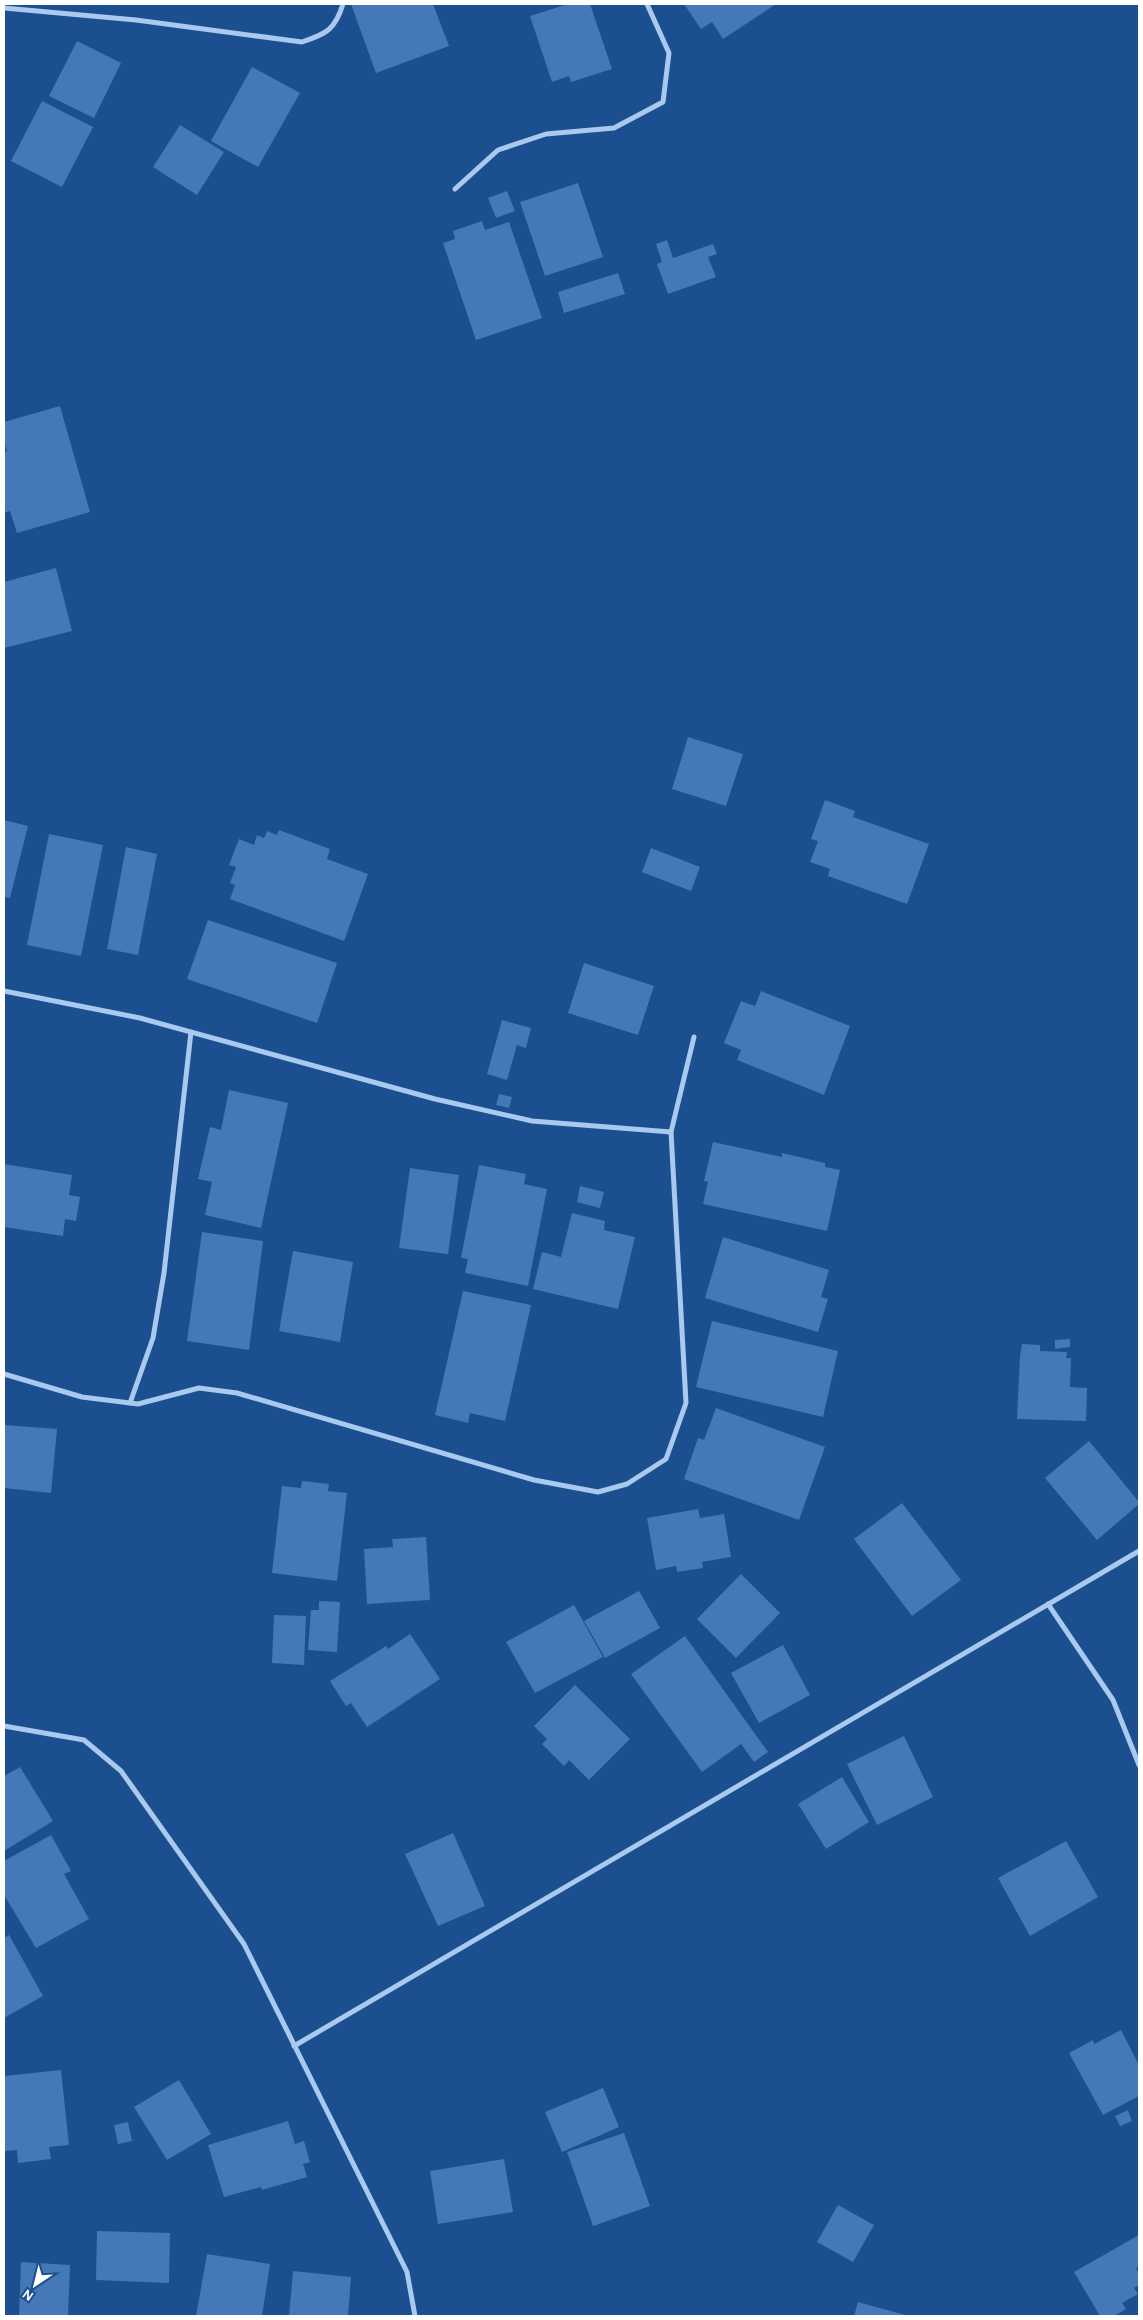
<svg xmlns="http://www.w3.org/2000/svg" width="1143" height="2320" font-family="'Alegreya Sans',sans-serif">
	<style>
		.building { fill: #4478b7 }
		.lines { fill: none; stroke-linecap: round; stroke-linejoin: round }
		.minor { stroke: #a9c9ee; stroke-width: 5 }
	</style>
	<rect width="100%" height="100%" fill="#1b4f8f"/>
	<g class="building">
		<polygon points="351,4 433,4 449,46 376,73"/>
		<polygon points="568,4 590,4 612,69 571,82 569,76 552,82 530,16"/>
		<polygon points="684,4 776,4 723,39 712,22 701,29"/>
		<polygon points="77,41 121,63 94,118 49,96"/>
		<polygon points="252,67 300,93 258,167 211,141"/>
		<polygon points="42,101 93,127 62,187 11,161"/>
		<polygon points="180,125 224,152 197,195 153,167"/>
		<polygon points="578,183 603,257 545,276 520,202"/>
		<polygon points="507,191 515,211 496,218 488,198"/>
		<polygon points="482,221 485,230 509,222 542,318 476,340 443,243 455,239 453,231"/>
		<polygon points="667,240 673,258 713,244 717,254 708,257 716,277 668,294 657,264 662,262 656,244"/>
		<polygon points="618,273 625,294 564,313 558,292"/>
		<polygon points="60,406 90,512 17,533 10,511 4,513 4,452 7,451 4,442 4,422"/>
		<polygon points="56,568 72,631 4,648 4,582"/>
		<polygon points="688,737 743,754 726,806 672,789"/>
		<polygon points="825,800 855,811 853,817 929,844 907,904 828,876 830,869 810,862 818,841 811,839"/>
		<polygon points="4,820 28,826 10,898 4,897"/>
		<polygon points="279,830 330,849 327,859 368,874 344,941 230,899 235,885 230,883 236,867 229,865 239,839 254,845 257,835 264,838 267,831 277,835"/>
		<polygon points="49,834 103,845 81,956 27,945"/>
		<polygon points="126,847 157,854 138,955 107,949"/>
		<polygon points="651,848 700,867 691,891 642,872"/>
		<polygon points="208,920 337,963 317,1023 187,979"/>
		<polygon points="584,963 654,986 638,1035 568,1013"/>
		<polygon points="761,991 850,1026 824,1095 737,1060 741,1050 724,1043 741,1001 755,1006"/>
		<polygon points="502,1020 531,1028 526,1048 517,1045 507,1080 487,1074"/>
		<polygon points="229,1090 288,1103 261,1228 205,1215 212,1182 198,1179 210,1127 221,1130"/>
		<polygon points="499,1094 512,1097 509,1108 496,1105"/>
		<polygon points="713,1142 782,1157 782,1153 825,1163 825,1167 840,1170 827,1231 703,1204 708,1182 704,1181"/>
		<polygon points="4,1164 72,1175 69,1195 80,1197 76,1221 65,1219 63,1236 4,1227"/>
		<polygon points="479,1165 526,1174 524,1184 547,1189 528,1286 465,1273 468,1259 461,1258"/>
		<polygon points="410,1168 459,1175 448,1254 399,1248"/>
		<polygon points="580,1186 604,1192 600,1208 577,1202"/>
		<polygon points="572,1213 605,1221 604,1230 635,1237 618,1309 533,1289 542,1252 561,1257"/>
		<polygon points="202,1232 263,1241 249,1350 187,1341"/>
		<polygon points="723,1237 829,1270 821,1297 828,1299 818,1332 705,1298"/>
		<polygon points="293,1251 353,1262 340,1342 279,1331"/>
		<polygon points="463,1291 531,1305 505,1421 470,1413 468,1423 435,1415"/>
		<polygon points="712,1321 838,1351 823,1417 696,1387"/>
		<polygon points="1070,1339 1070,1347 1055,1349 1055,1340"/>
		<polygon points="1022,1344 1040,1345 1040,1351 1067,1352 1066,1358 1071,1358 1070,1387 1087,1388 1086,1421 1017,1419 1020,1356"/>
		<polygon points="716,1408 825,1447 799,1520 684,1479 698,1438 704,1440"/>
		<polygon points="4,1425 57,1429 51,1493 4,1488"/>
		<polygon points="1089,1441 1139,1502 1139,1504 1097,1540 1045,1478"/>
		<polygon points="302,1481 329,1484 328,1491 347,1493 337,1581 272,1573 282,1486 301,1488"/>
		<polygon points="902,1503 961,1580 912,1616 854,1539"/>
		<polygon points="698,1509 700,1518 724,1514 731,1557 702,1562 703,1568 677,1572 676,1566 656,1570 647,1518"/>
		<polygon points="426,1537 430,1600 367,1604 364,1549 393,1547 392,1539"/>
		<polygon points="741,1574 780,1613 736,1658 697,1619"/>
		<polygon points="639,1591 660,1628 605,1658 584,1621"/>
		<polygon points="319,1601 340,1602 337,1652 308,1650 311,1610 319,1610"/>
		<polygon points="574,1605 603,1657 535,1693 506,1642"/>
		<polygon points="274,1615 306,1616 304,1665 272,1663"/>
		<polygon points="410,1634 440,1679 367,1727 351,1703 346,1706 330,1681 386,1646 388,1649"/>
		<polygon points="685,1636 768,1752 754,1762 741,1744 702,1772 631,1674"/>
		<polygon points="783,1645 810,1695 759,1723 731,1673"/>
		<polygon points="575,1685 630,1739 589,1780 569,1760 564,1766 542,1744 547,1739 534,1726"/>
		<polygon points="904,1736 933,1797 877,1825 847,1764"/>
		<polygon points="20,1767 53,1821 4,1851 4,1776"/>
		<polygon points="842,1777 869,1822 826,1849 798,1804"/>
		<polygon points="453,1833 485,1906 438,1926 405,1854"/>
		<polygon points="51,1835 71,1871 64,1874 89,1919 36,1948 4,1895 4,1861"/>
		<polygon points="1066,1841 1098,1897 1030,1936 998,1878"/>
		<polygon points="9,1935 43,1996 4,2018 4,1938"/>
		<polygon points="1121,2030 1139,2065 1139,2096 1103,2115 1069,2053 1093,2040 1094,2044"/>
		<polygon points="61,2070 69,2145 49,2147 51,2159 18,2163 17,2150 4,2151 4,2076"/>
		<polygon points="179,2080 211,2134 167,2160 134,2107"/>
		<polygon points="603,2088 619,2127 562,2152 545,2112"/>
		<polygon points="1128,2110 1132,2121 1120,2126 1115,2116"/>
		<polygon points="288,2121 295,2144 304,2141 310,2162 303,2164 307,2177 262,2190 261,2187 224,2197 208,2145"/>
		<polygon points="128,2122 132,2141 118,2144 114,2125"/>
		<polygon points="624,2133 650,2206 593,2226 567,2152"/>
		<polygon points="504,2159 513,2212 438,2224 430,2171"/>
		<polygon points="838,2205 874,2225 853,2262 817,2242"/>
		<polygon points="97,2231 170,2233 169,2283 96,2280"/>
		<polygon points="1139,2235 1139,2266 1136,2268 1139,2274 1139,2285 1134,2288 1138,2294 1122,2303 1126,2309 1114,2316 1100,2316 1074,2272"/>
		<polygon points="207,2254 270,2264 262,2316 196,2316"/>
		<polygon points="21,2262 70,2265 68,2316 19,2316"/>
		<polygon points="293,2271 351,2277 348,2316 289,2316"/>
		<polygon points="858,2302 909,2316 854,2316"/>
	</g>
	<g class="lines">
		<g class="minor">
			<path d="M4 8 136 20 302 42C326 34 335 30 343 4"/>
			<polyline points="455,189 498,150 546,134 614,128 663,102 669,53 647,4"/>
			<polyline points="4,991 140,1018 435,1099 532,1121 671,1132"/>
			<polyline points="4,1374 82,1397 138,1404 199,1388 237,1393 534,1480 598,1492 627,1484 666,1459 686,1403 671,1132 694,1037"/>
			<polyline points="130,1403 153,1338 164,1273 191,1032"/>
			<polyline points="1048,1604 1113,1700 1139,1765"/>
			<polyline points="4,1726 84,1740 121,1771 244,1944 407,2272 415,2316"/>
			<polyline points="294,2046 1139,1551"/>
		</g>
	</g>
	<rect width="1143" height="2320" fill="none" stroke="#ffffff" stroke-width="10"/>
	<g transform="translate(35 2285) rotate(215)" stroke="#1b4f8f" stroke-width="4" paint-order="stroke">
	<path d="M0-4L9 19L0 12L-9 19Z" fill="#ffffff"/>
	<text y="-8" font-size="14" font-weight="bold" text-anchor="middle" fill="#ffffff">N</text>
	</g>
</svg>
